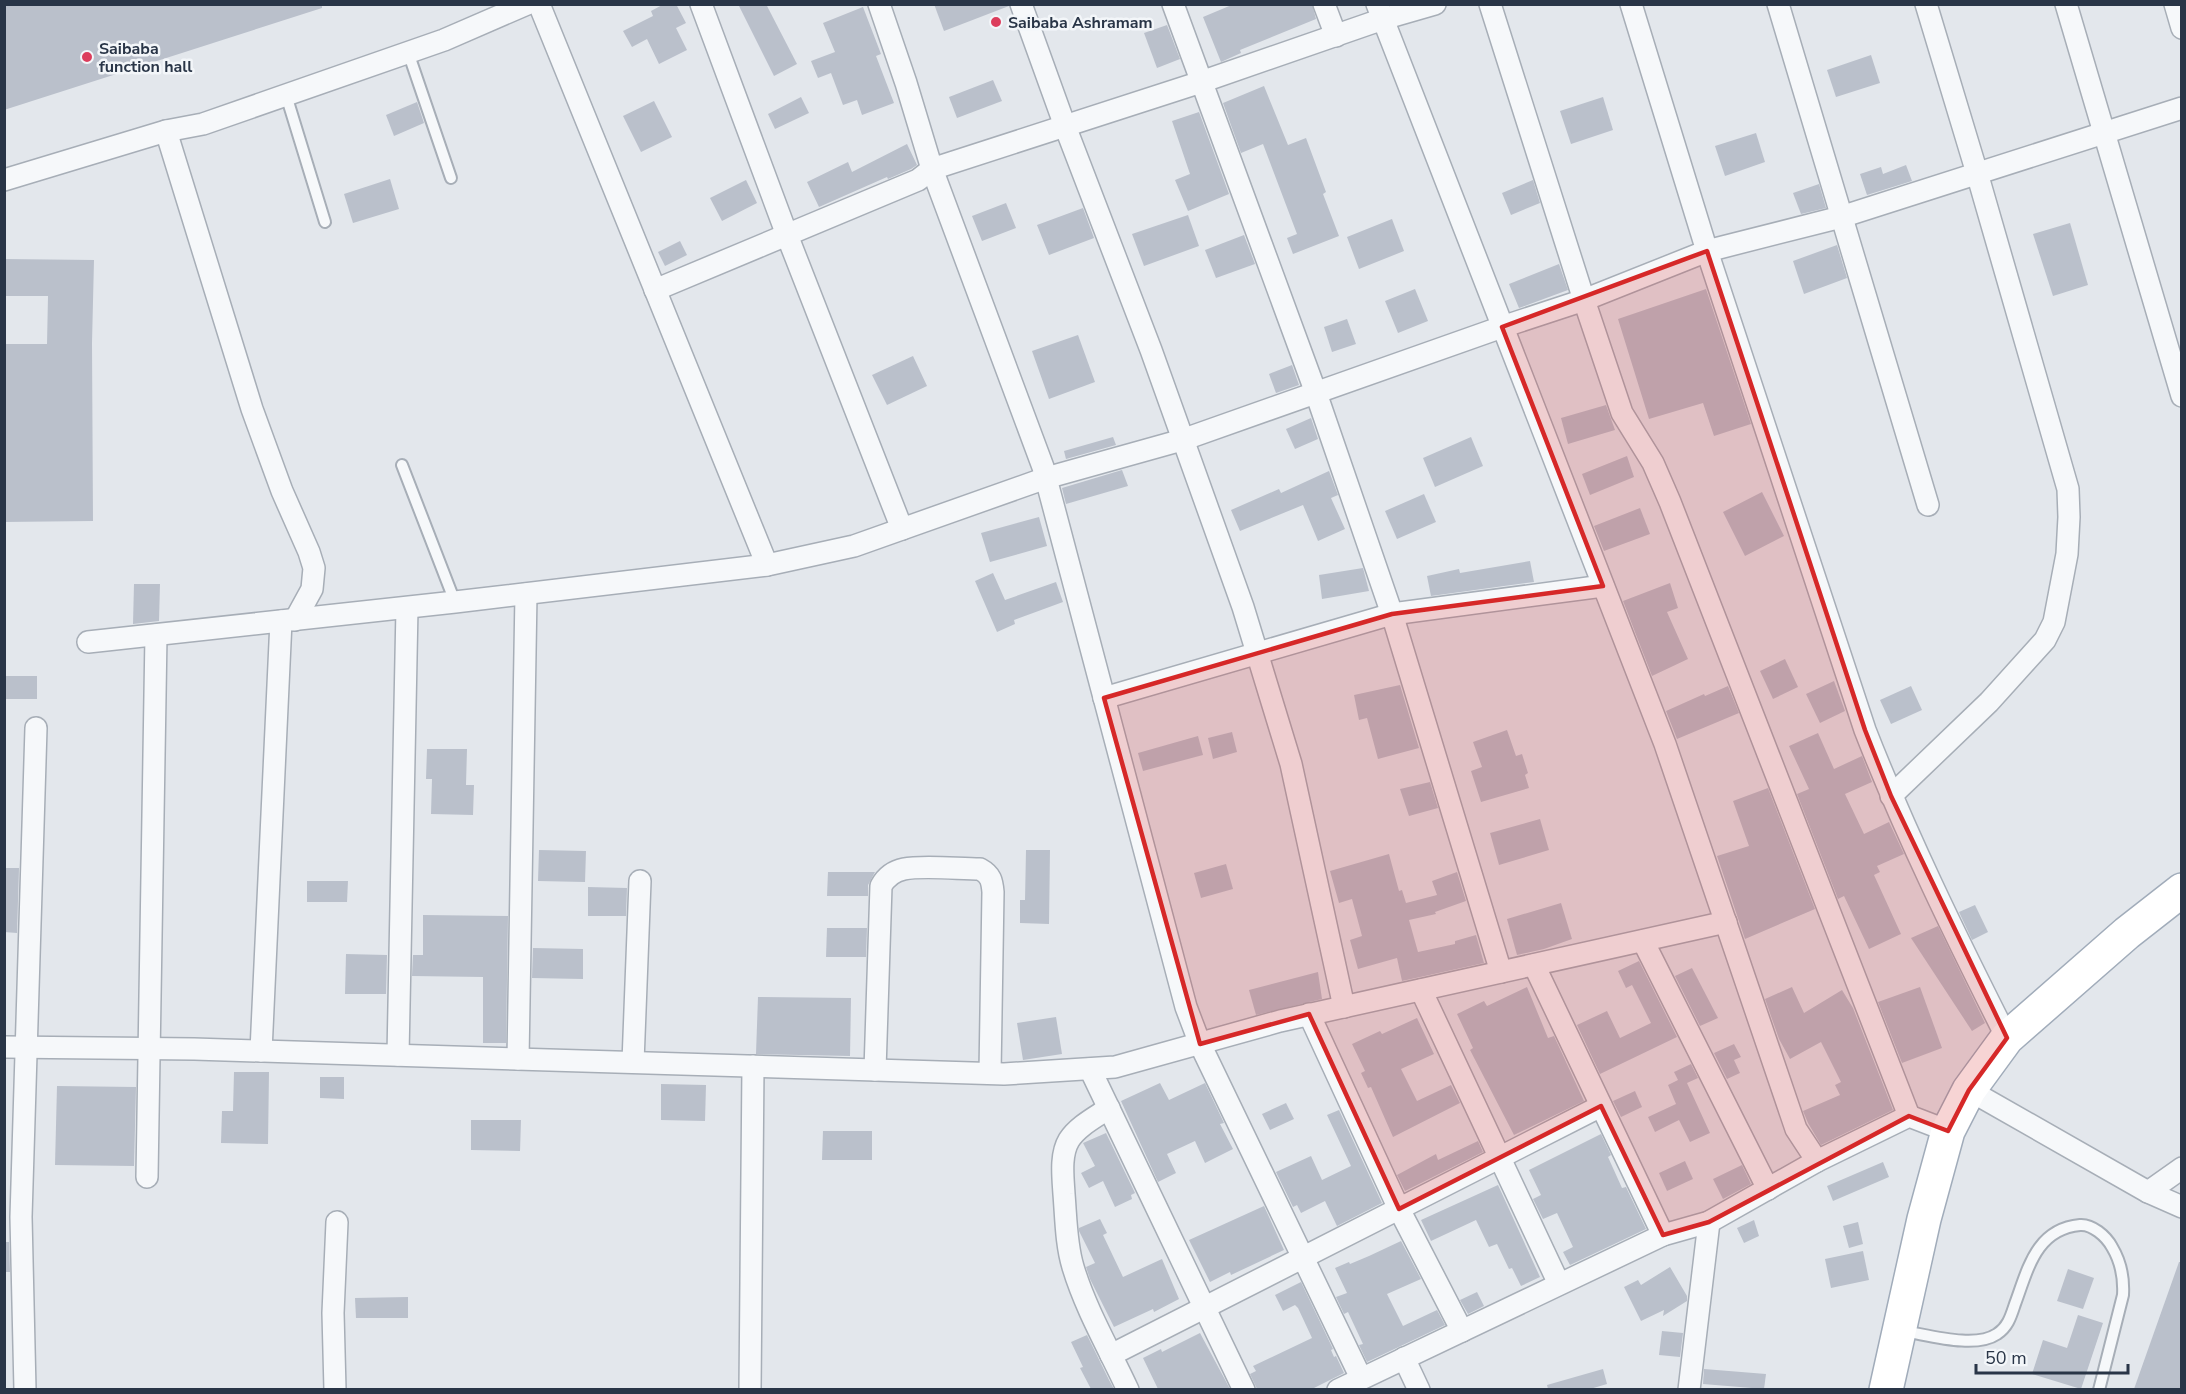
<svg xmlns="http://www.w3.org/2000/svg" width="2186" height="1394" font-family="'Nunito Sans',sans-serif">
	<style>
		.building { fill: #bac0cb }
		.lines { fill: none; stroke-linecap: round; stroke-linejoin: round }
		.service-casing { stroke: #a7aeb7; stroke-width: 14 }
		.minor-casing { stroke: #a7aeb7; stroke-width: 24 }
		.primary-casing { stroke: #a1acba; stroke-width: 36 }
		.service { stroke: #f6f8fa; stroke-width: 10 }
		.minor { stroke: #f6f8fa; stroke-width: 21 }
		.primary { stroke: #fff; stroke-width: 33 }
		.marked { fill: #d62828; fill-opacity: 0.2; stroke: #d62828; stroke-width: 4.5; stroke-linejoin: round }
		.poi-dot { fill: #dc3d5c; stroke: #f3f6f9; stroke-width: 2 }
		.labels { text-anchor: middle; stroke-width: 5; stroke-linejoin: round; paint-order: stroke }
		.poi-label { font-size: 16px; font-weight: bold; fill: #293547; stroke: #f3f6f9; text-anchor: start }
	</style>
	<rect width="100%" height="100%" fill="#e3e7ec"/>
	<g class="building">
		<polygon points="4,4 322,4 322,8 4,110"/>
		<polygon points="664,4 676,4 686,23 676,28 687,50 659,64 647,39 632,47 623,31 653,16 651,11"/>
		<polygon points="738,4 766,4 797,64 774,76"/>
		<polygon points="934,4 1009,4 1009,6 944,31"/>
		<polygon points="1234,4 1312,4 1316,19 1240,50 1241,53 1221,62 1203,17"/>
		<polygon points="863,7 881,54 876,56 894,103 862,115 857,100 843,105 831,73 818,78 811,61 835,52 823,23"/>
		<polygon points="1167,25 1180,59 1157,68 1144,33"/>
		<polygon points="1871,55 1880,83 1836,97 1827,70"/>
		<polygon points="993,80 1002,101 957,118 949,97"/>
		<polygon points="1264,86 1288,145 1306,138 1326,192 1323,194 1339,236 1293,254 1287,238 1297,234 1263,144 1241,153 1223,103"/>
		<polygon points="801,97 809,113 775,129 768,114"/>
		<polygon points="1603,97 1613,130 1571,144 1560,111"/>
		<polygon points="654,101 672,137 641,152 623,116"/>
		<polygon points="417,102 424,123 394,136 386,115"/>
		<polygon points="1199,112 1229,194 1188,211 1175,180 1190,174 1172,121"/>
		<polygon points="1756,133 1765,162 1725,176 1715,146"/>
		<polygon points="907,144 917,165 911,169 888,179 887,177 819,207 807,182 848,162 852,172"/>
		<polygon points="1906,165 1912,181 1867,195 1860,174 1881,167 1883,174"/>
		<polygon points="390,179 399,209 353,223 344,194"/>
		<polygon points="746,180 757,203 722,221 710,198"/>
		<polygon points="1533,180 1540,203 1511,215 1502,193"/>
		<polygon points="1819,184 1826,208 1801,214 1793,193"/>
		<polygon points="1006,203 1016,228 982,241 972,216"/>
		<polygon points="1083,208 1094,238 1049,255 1037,225"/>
		<polygon points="1188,215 1199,246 1144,266 1132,234"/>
		<polygon points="1392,219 1404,251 1359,269 1347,237"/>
		<polygon points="2070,223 2088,285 2053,296 2033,234"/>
		<polygon points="1244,235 1255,264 1216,278 1205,250"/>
		<polygon points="680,241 687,255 665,266 658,252"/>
		<polygon points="1837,245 1847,278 1804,294 1793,261"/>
		<polygon points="4,259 94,260 92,343 93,521 4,522 4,344 47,344 48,296 4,296"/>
		<polygon points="1559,264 1568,290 1519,308 1509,284"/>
		<polygon points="1415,289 1428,321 1398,333 1385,301"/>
		<polygon points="1706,289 1751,424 1714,436 1703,403 1649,419 1618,319"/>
		<polygon points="1347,319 1356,344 1332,352 1324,327"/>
		<polygon points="1078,335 1095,382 1049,399 1032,351"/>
		<polygon points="913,356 927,386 887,405 872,375"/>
		<polygon points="1292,365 1299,385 1276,393 1269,374"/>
		<polygon points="1606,405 1615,430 1568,444 1561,418"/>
		<polygon points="1311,418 1318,439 1295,449 1286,429"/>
		<polygon points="1113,437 1116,445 1066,459 1064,451"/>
		<polygon points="1471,437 1483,466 1435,487 1423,458"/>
		<polygon points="1627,456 1634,477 1590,495 1582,474"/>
		<polygon points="1122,470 1128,486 1066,504 1062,488"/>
		<polygon points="1329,471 1338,495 1331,498 1345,529 1318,541 1303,505 1240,531 1231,510 1279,489 1281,493"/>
		<polygon points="1762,492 1784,536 1745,556 1723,512"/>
		<polygon points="1424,494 1436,522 1397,539 1385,511"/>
		<polygon points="1640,508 1650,534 1604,551 1594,526"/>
		<polygon points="1039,517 1047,546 990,562 981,533"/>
		<polygon points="1530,561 1534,582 1431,596 1427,576 1459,569 1460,573"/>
		<polygon points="1363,568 1369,591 1322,599 1319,575"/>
		<polygon points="993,573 1005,600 1056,582 1063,602 1014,620 1015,624 997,632 975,581"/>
		<polygon points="1670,583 1678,608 1667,612 1688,659 1652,676 1623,601"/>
		<polygon points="134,584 160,584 159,621 133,624"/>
		<polygon points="1785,659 1798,687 1773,699 1760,671"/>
		<rect x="4" y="676" width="33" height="23"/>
		<polygon points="1834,681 1845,711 1820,723 1806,694"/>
		<polygon points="1400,685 1419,748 1378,759 1367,718 1359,720 1354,695"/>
		<polygon points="1728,686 1739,713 1677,739 1666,711 1704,694 1705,696"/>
		<polygon points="1911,686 1922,710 1891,724 1880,700"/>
		<polygon points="1507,730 1516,756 1522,754 1528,773 1525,775 1529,788 1481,802 1471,771 1482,767 1473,742"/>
		<polygon points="1232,732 1237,752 1213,759 1208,738"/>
		<polygon points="1818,733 1834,769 1862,756 1872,782 1845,794 1864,834 1889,822 1904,854 1877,866 1880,872 1874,875 1901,934 1869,949 1844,896 1838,899 1797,794 1809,789 1789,746"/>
		<polygon points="1198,736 1203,755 1143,771 1138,753"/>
		<polygon points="427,749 467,749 466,785 474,785 473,815 431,814 432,779 426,779"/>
		<polygon points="1430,782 1438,808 1409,816 1400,789"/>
		<polygon points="1768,788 1815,909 1745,939 1717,856 1749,846 1733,801"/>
		<polygon points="1540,819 1549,850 1499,865 1490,833"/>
		<polygon points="539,850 586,851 585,882 538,881"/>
		<polygon points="1026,850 1050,850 1049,924 1020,923 1020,900 1025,900"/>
		<polygon points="1389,854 1399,891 1402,890 1406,903 1437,895 1432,881 1457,872 1466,901 1435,912 1436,914 1409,920 1418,952 1455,944 1455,941 1476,935 1484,963 1402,981 1397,958 1358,969 1350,940 1362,936 1352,899 1339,903 1330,871"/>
		<polygon points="1226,864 1233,889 1201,898 1194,873"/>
		<polygon points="4,868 19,868 17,933 4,932"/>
		<polygon points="828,872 875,872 868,885 868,896 827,896"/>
		<polygon points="307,881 348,881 347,902 307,902"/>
		<polygon points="588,887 627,888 626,916 588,916"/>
		<polygon points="1561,903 1572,939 1544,949 1517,955 1507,919"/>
		<polygon points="1975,905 1988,932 1972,940 1959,912"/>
		<polygon points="423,915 508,916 506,1043 483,1043 483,977 412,976 413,955 423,955"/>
		<polygon points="1938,926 1985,1023 1972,1031 1911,938"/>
		<polygon points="827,928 867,928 866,957 826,957"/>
		<polygon points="533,948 583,949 583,979 532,978"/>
		<polygon points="346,954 387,955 386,994 345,994"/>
		<polygon points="1639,961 1677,1037 1600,1074 1577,1025 1607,1011 1620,1038 1651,1023 1632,985 1626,988 1618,971"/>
		<polygon points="1692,968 1718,1018 1700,1026 1675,976"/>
		<polygon points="1318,972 1322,999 1256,1015 1249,990"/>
		<polygon points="1527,987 1548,1038 1554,1036 1584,1101 1514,1135 1470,1050 1473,1048 1457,1014 1484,1001 1487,1006"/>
		<polygon points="1792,987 1804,1013 1842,990 1853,1008 1893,1110 1821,1145 1808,1123 1803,1111 1840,1095 1835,1085 1841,1082 1821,1042 1790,1059 1779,1039 1765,999"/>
		<polygon points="1920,987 1942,1048 1902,1063 1878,1002"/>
		<polygon points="758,997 851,998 850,1056 756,1054"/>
		<polygon points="1056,1017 1062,1054 1023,1060 1017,1023"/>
		<polygon points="1417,1018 1434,1054 1401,1069 1417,1101 1451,1085 1460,1103 1393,1137 1371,1087 1368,1088 1361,1073 1365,1071 1352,1044 1380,1031 1382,1034"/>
		<polygon points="1734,1044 1741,1057 1734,1060 1740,1073 1727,1079 1714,1053"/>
		<polygon points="1691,1064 1698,1078 1687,1083 1710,1133 1690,1142 1679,1120 1655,1132 1648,1117 1676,1104 1668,1085 1678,1080 1674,1072"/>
		<polygon points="234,1072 269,1072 268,1144 221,1143 222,1111 233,1111"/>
		<polygon points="320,1077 344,1077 344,1099 320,1098"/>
		<polygon points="1160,1083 1169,1100 1205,1083 1224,1123 1220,1124 1233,1149 1205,1163 1195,1141 1167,1154 1176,1173 1158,1182 1121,1101"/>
		<polygon points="661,1084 706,1085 705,1121 661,1120"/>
		<polygon points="57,1086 136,1087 134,1166 55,1165"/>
		<polygon points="1635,1091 1642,1107 1621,1117 1613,1101"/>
		<polygon points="1286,1103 1294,1119 1270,1130 1262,1114"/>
		<polygon points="1339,1110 1382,1203 1337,1226 1325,1201 1301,1213 1297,1205 1293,1207 1276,1172 1311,1156 1322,1180 1351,1166 1327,1115"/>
		<polygon points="471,1120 521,1120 520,1151 471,1150"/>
		<polygon points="823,1131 872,1131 872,1160 822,1160"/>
		<polygon points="1106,1133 1135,1193 1131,1195 1132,1199 1115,1207 1103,1181 1089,1188 1081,1173 1095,1166 1083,1143"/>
		<polygon points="1601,1134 1611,1155 1608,1157 1622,1188 1626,1187 1646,1229 1570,1265 1563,1252 1573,1247 1557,1213 1543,1219 1533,1199 1541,1195 1529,1170"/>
		<polygon points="1478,1141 1483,1152 1405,1191 1397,1175 1436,1154 1438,1160"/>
		<polygon points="1685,1161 1693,1179 1667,1191 1659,1173"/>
		<polygon points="1883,1162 1889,1177 1833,1201 1827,1186"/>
		<polygon points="1742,1165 1751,1184 1723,1199 1713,1179"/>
		<polygon points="1498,1185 1540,1277 1521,1286 1512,1268 1509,1269 1497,1244 1489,1247 1476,1220 1431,1241 1421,1220"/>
		<polygon points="1264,1206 1284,1250 1231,1275 1230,1272 1210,1282 1189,1240"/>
		<polygon points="1100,1219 1107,1233 1103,1235 1123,1277 1162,1259 1179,1299 1154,1312 1153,1309 1114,1327 1090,1279 1086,1267 1095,1263 1079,1231 1079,1228"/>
		<polygon points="1754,1220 1759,1236 1744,1243 1737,1228"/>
		<polygon points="1858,1222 1863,1244 1849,1248 1843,1226"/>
		<polygon points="1401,1241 1421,1279 1387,1294 1403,1326 1437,1310 1445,1325 1367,1362 1359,1345 1363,1344 1348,1312 1344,1314 1336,1297 1347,1293 1335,1268 1349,1262 1350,1264 1369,1256"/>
		<polygon points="4,1242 9,1242 10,1272 4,1272"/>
		<polygon points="1863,1251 1869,1280 1831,1288 1825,1259"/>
		<polygon points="2179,1262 2181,1262 2181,1389 2134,1389"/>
		<polygon points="1670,1267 1687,1296 1687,1301 1663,1316 1664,1310 1641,1321 1624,1287 1638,1280 1641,1285"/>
		<polygon points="2068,1269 2094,1278 2083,1309 2057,1301"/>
		<polygon points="1301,1282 1333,1349 1331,1350 1334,1357 1336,1356 1344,1373 1312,1389 1257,1389 1250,1374 1256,1371 1253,1366 1312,1338 1298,1308 1295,1305 1283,1311 1275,1295"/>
		<polygon points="1477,1292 1484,1306 1468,1314 1460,1300"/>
		<polygon points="408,1297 408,1318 356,1318 355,1298"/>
		<polygon points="2078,1315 2103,1323 2081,1389 2032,1374 2043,1340 2067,1348"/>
		<polygon points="1662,1331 1683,1333 1680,1357 1659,1355"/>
		<polygon points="1200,1333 1230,1389 1158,1389 1143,1358 1161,1349 1162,1352"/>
		<polygon points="1087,1335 1109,1380 1114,1389 1091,1389 1080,1368 1083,1367 1071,1342"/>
		<polygon points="1603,1369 1607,1384 1590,1389 1548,1389 1547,1385"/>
		<polygon points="1704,1369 1766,1374 1764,1389 1703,1384"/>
	</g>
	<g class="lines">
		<defs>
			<g id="service">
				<polyline points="408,52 451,178"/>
				<polyline points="286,95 325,222"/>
				<polyline points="402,465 455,602"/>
				<path d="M1903 1331C1929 1335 1975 1349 1997 1334 2008 1327 2011 1316 2015 1304 2028 1269 2036 1229 2080 1225 2092 1224 2106 1236 2112 1247 2121 1262 2124 1278 2123 1295L2099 1390"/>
			</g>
			<g id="minor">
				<polyline points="539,4 767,565"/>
				<polyline points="701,4 787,235 902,529"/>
				<polyline points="879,4 906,83 932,169 1043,467 1186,1007 1200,1044 1361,1378"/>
				<polyline points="1021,4 1065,126 1151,350 1243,607 1291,764 1344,1007"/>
				<polyline points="1173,4 1316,393 1392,614 1501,972"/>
				<polyline points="1324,4 1336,36"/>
				<polyline points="1377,4 1383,19 1435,4"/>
				<polyline points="1490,4 1584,300 1622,413 1653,463 1670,502 1909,1116"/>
				<polyline points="1778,4 1928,505"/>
				<polyline points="2066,4 2182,396"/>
				<polyline points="2175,4 2182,28"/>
				<polyline points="166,131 252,409 282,491 309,552 314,568 312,589 295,620"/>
				<polyline points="4,180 166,131 203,124 444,40 527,4"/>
				<polyline points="655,290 918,180 932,169 1201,82 1383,19 1665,744 1796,1129 1817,1161 1909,1116 1948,1131"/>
				<polyline points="88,642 455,602 767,565 854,546 1046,478 1182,440 1502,327 1584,300 1707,251 1631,4"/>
				<polyline points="1104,698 1392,614 1603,586"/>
				<polyline points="1891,796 1989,702 2045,640 2054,622 2067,554 2069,517 2068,489 1977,173 1926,4"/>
				<polyline points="1643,941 1768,1189"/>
				<polyline points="1534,965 1663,1235"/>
				<polyline points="1421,990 1559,1284"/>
				<polyline points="1309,1014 1399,1209 1462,1331"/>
				<path d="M2007 1038C1956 937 1906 835 1865 730L1707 251 1841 217 2182 108"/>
				<polyline points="4,1047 194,1049 1004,1074 1115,1067 1280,1021 1726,922"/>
				<polyline points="261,1051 281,621"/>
				<polyline points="398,1055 407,608"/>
				<polyline points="518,1059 526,594"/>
				<polyline points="633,1062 640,881"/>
				<polyline points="1090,1069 1244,1390"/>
				<path d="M875 1070 881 886C886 877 894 871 904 869 923 865 959 869 980 869 991 875 992 881 993 892L990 1073"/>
				<polyline points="1969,1090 2148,1192 2182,1207"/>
				<path d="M1109 1108C1096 1117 1078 1126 1069 1140 1060 1155 1063 1177 1064 1194 1066 1218 1066 1244 1073 1267 1086 1310 1109 1349 1128 1390"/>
				<polyline points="147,1177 156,635"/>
				<polyline points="2148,1192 2182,1168"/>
				<polyline points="1111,1355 1601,1106"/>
				<polyline points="1404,1358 1419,1390"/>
				<polyline points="25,1390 21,1217 36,728"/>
				<polyline points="335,1390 333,1313 337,1222"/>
				<polyline points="750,1390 753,1066"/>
				<polyline points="1338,1390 1663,1235 1709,1222 1817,1161"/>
				<polyline points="1689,1390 1709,1222"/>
			</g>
			<polyline id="primary" points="1886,1390 1924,1219 1948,1131 1969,1090 2007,1038 2127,933 2182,890"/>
		</defs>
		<use href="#service" class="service-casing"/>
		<use href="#minor" class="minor-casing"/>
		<use href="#primary" class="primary-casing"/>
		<use href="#service" class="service"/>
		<use href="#minor" class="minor"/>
		<use href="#primary" class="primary"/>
	</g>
	<path class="marked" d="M1707 251 1865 730 1891 796 2007 1038 1969 1090 1948 1131 1909 1116 1709 1222 1663 1235 1601 1106 1399 1209 1309 1014 1200 1044 1104 698 1392 614 1603 586 1502 327Z"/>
	<g class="poi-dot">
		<circle cx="996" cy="22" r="6"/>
		<circle cx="87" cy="57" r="6"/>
	</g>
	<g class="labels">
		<g class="poi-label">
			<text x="1008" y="28">Saibaba Ashramam</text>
			<text x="99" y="54">Saibaba<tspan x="99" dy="18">function hall</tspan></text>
		</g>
	</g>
	<rect width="2186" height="1394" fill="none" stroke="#293547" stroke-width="12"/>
	<path d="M1976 1364v9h152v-9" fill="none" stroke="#293547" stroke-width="3"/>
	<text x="1985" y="1364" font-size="18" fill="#293547" stroke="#f3f6f9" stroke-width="4.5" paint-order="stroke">50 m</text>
</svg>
